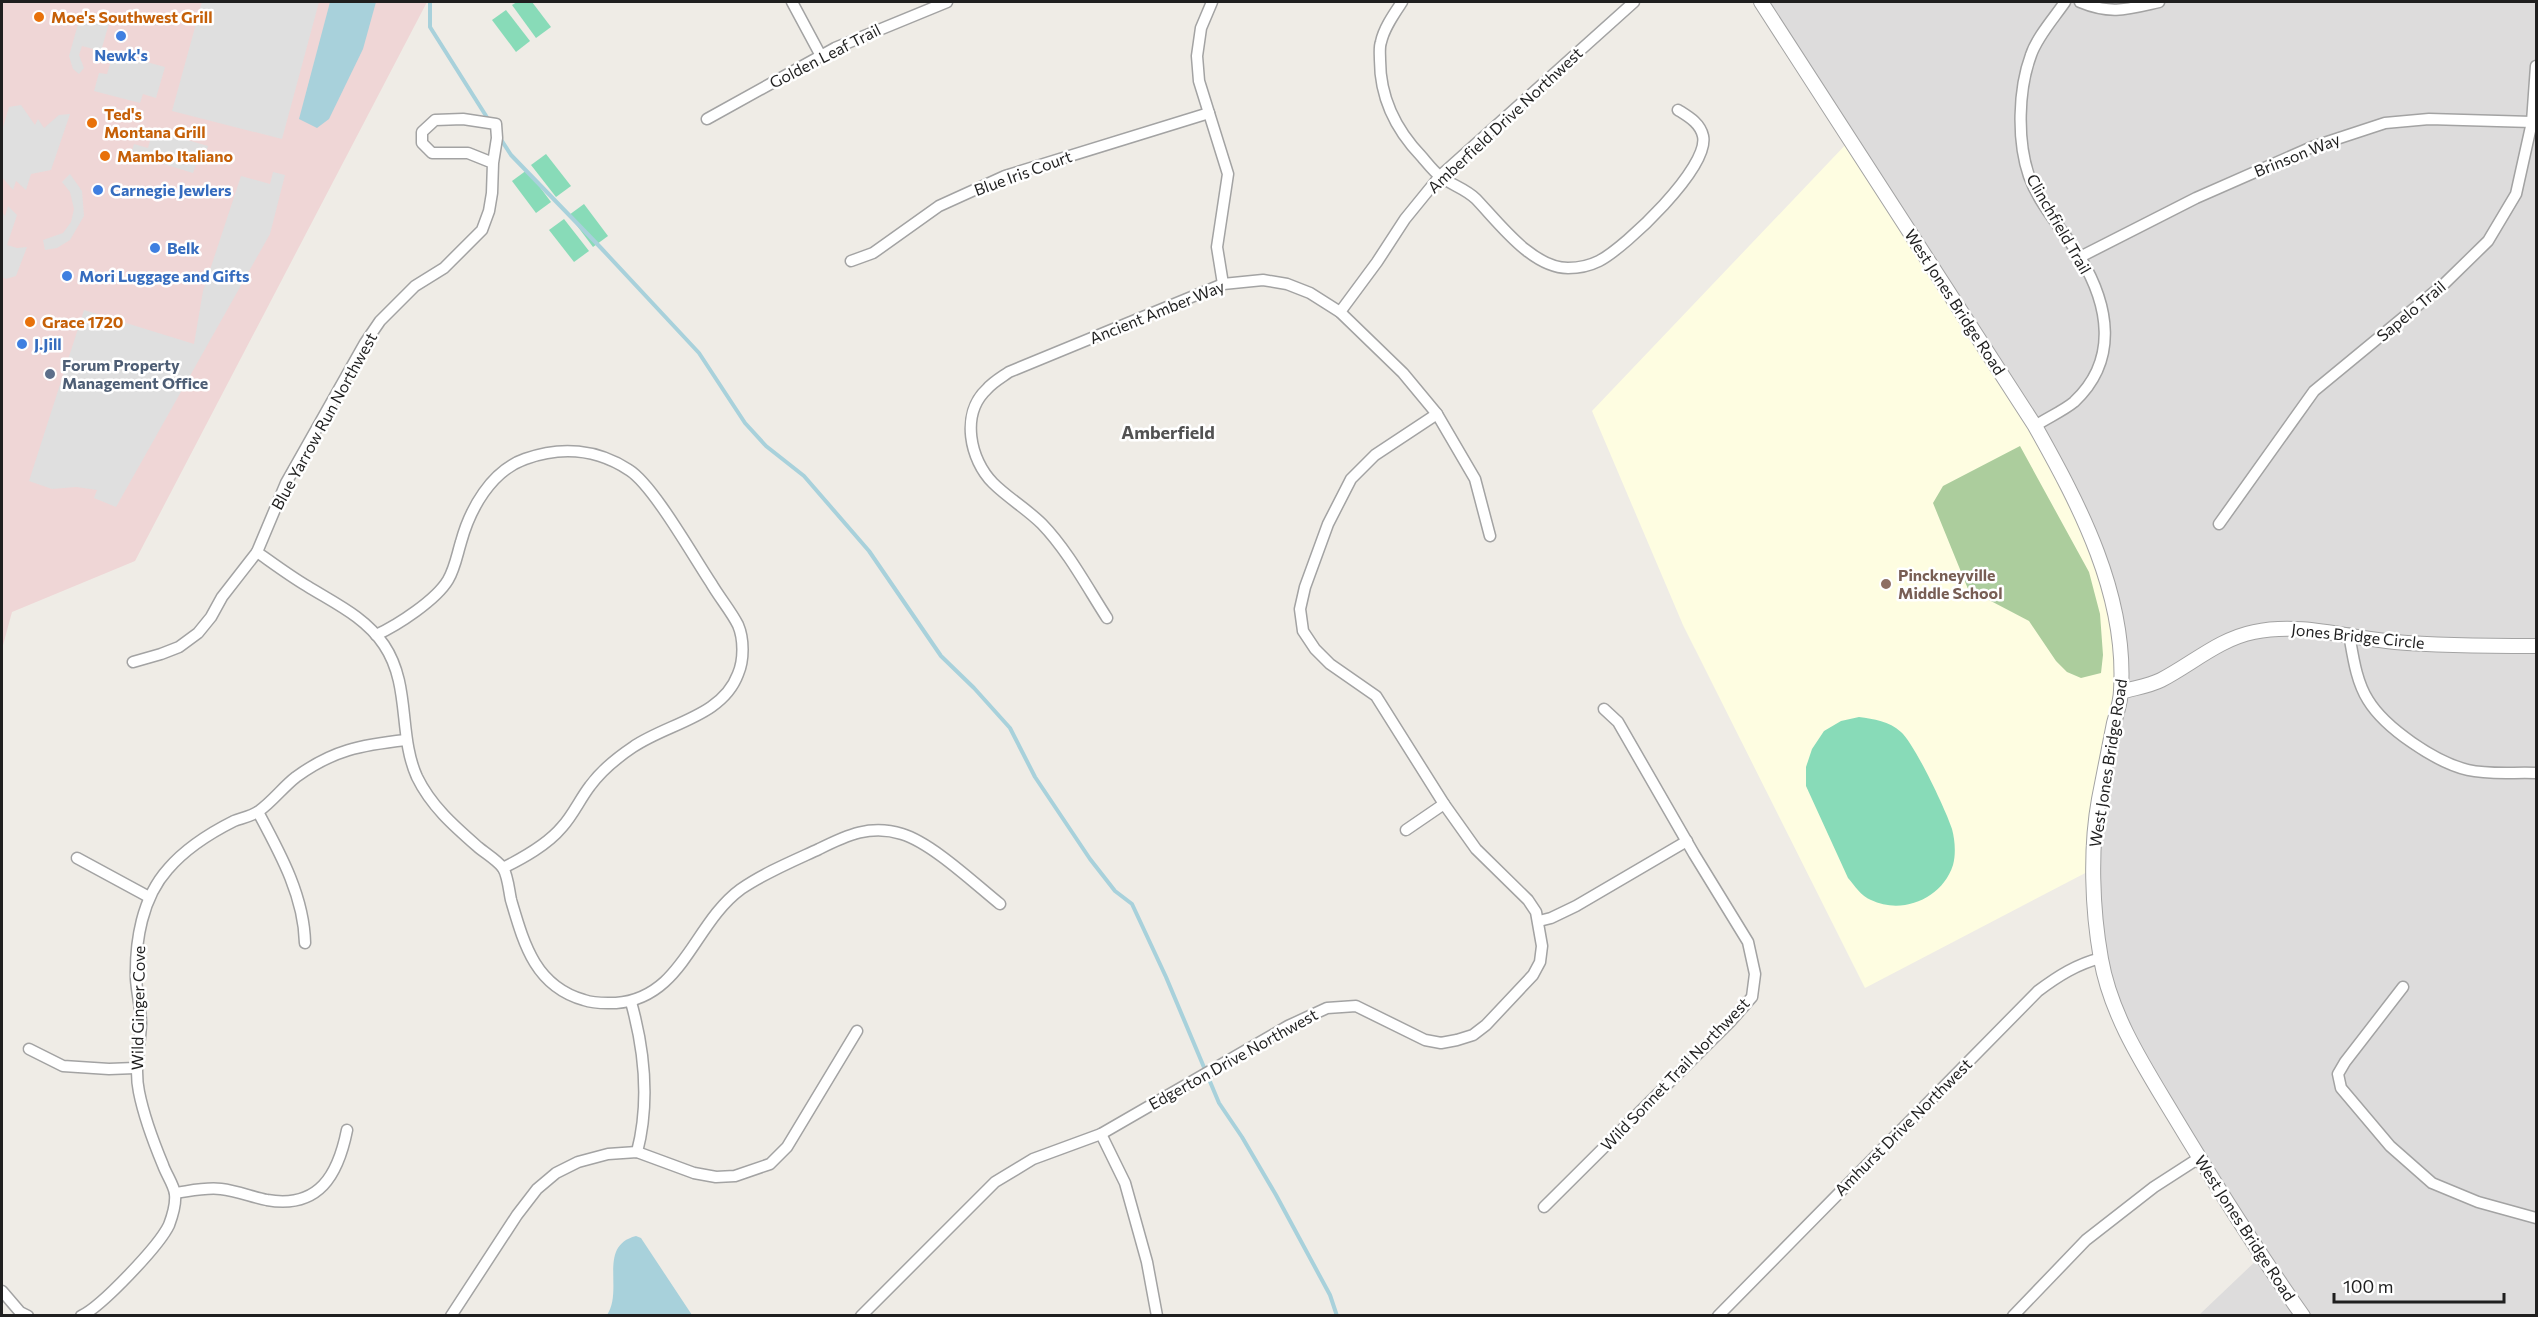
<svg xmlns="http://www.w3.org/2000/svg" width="2538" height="1317" font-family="Commissioner,sans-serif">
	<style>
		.residential { fill: #dddcdc }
		.commercial { fill: #efd6d6 }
		.education { fill: #fefde1 }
		.forest { fill: #accd9d }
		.pitch { fill: #88dbb8 }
		.parking { fill: #dfdfdf }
		.water { fill: #a8d1db }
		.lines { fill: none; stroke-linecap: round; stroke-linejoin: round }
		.stream { stroke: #a8d1db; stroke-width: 4 }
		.minor-casing { stroke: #a3a3a3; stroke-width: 13 }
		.tertiary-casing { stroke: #a3a3a3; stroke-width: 16 }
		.minor { stroke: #fff; stroke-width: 10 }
		.tertiary { stroke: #fff; stroke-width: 14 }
		.food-dot { fill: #e8710a; stroke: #fff; stroke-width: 2 }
		.shop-dot { fill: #3f7fe0; stroke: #fff; stroke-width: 2 }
		.service-dot { fill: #5c6f8a; stroke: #fff; stroke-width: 2 }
		.education-dot { fill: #8d6e63; stroke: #fff; stroke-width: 2 }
		.labels { text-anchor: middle; stroke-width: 5; stroke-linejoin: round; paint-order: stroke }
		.food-label { font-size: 16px; font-weight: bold; fill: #c56008; stroke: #fff; text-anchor: start }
		.shop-label { font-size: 16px; font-weight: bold; fill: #366cbe; stroke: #fff; text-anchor: start }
		.street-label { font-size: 16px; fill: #1f1f1f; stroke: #fff }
		.service-label { font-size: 16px; font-weight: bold; fill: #4e5e75; stroke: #fff; text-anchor: start }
		.education-label { font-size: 16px; font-weight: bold; fill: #785e54; stroke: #fff; text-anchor: start }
		.neighbourhood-label { font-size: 18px; font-weight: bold; fill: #525252; stroke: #fff }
	</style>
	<rect width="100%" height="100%" fill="#efece6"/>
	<polygon class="residential" points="1761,2 2536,2 2536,1315 2199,1315 2261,1256 2224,1197 2109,990 2093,869 2098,554"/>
	<polygon class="commercial" points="2,2 427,2 135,561 12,612 2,649"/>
	<polygon class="education" points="1850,140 2028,416 2098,554 2121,658 2093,869 1865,988 1683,625 1592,411"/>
	<polygon class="forest" points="2020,446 2089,572 2100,614 2103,655 2101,673 2081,678 2067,672 2056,661 2029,621 1968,589 1933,503 1943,486"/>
	<g class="pitch">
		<polygon points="517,2 532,2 551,27 536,38 512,5"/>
		<polygon points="506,10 530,41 516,52 492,20"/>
		<polygon points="546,154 571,186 556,197 531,165"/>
		<polygon points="527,170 551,202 536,213 512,181"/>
		<polygon points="584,204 608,236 593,247 569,215"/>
		<polygon points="564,219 589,251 574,262 549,230"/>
		<path d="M1859 717C1874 719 1889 721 1901 732 1914 743 1946 810 1952 829 1955 840 1956 854 1953 865 1942 899 1902 915 1871 900 1861 896 1855 886 1848 878L1806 786V767L1812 749 1824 731 1841 721Z"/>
	</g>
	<g class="parking">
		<polygon points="202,2 319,2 282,139 172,111"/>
		<polygon points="102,10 112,13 101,51 82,46 79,55 84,68 79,74 73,69 69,56 80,17 98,22"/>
		<polygon points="113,53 165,67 156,98 143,94 140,103 94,91 99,73 107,74"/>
		<polygon points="21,105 35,125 38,119 44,128 59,115 70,114 51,170 31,174 26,190 16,181 13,190 2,177 2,131 9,107"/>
		<polygon points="153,130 208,146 205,156 199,155 193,173 131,154 134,144 148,148"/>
		<polygon points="273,172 285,175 270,234 116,507 94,498 97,490 76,487 52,489 29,481 84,310 194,344 203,291 241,176 270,184"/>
		<polygon points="70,174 82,191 84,216 70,240 57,248 45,250 43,240 63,233 71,222 74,209 70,192 62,182"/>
		<polygon points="8,206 17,215 7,245 17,248 27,247 16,276 6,279 2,277 2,212 5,216"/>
	</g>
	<g class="water">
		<polygon points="330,2 376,2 363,49 329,119 317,128 299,119"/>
		<path d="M636 1236 641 1238 692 1315H607C624 1290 597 1246 636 1236Z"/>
	</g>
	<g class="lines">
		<g class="stream">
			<polyline points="430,2 430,27 488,119"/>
			<polyline points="500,138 511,155 601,248 699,353 745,423 766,446 804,476 869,551 941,656 974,688 1010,728 1035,777 1090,859 1115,891 1132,904 1166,977 1219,1103 1242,1137 1276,1195 1330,1295 1337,1316"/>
		</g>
		<defs>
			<g id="minor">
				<polyline points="792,2 821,56"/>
				<polyline points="1212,2 1201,28 1197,56 1199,81 1228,174 1217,247 1223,284"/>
				<path d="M1402 2C1394 14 1384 28 1381 42 1379 47 1380 54 1380 60 1380 99 1396 130 1422 157 1428 164 1434 172 1441 177 1452 185 1466 189 1476 199 1499 223 1532 268 1568 268 1579 268 1589 266 1599 261 1626 247 1710 167 1703 136 1700 123 1689 117 1678 110"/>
				<path d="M2080 2C2111 15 2128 9 2159 2"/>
				<polyline points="707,119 835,48 947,2"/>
				<polyline points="2080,257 2196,198 2312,147 2385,123 2429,119 2532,122"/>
				<polyline points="851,261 873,253 939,206 1005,176 1209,113"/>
				<polyline points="1340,312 1377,262 1405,219 1440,176 1634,2"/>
				<path d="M2035 426C2047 418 2063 411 2074 402 2119 360 2109 305 2080 257 2063 230 2040 206 2029 176 2017 141 2018 90 2031 55 2037 37 2054 18 2065 2"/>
				<polyline points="2219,524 2314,391 2445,283 2488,241 2516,194 2532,122 2536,66"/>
				<path d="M257 552C274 564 290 576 307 586 336 604 365 617 384 645 411 685 398 735 417 777 431 806 454 826 478 847 485 853 497 860 503 868 508 876 509 891 511 900 524 944 535 986 584 1000 595 1004 605 1003 616 1003 683 998 693 924 741 889 764 873 793 861 819 849 847 835 871 824 902 834 932 843 975 884 1000 904"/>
				<path d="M1107 618C1087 587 1068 551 1042 524 1027 509 1008 498 993 483 970 460 960 414 987 389 993 382 1002 377 1009 372L1223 284 1263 280 1287 284 1310 293 1340 312 1403 373 1437 414 1475 479 1490 536"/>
				<path d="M2349 634C2353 656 2356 681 2368 700 2385 728 2435 762 2468 770 2489 775 2515 772 2536 773"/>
				<path d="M376 635C398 625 436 600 448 580 455 568 457 555 461 542 470 509 491 471 525 459 561 446 597 449 629 470 653 485 693 556 711 583 719 597 731 611 738 625 744 639 744 660 738 674 722 717 668 723 633 747 618 757 601 771 590 786 580 799 573 815 562 827 547 845 523 858 503 868"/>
				<polyline points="133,662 161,654 179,647 198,633 211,617 222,597 257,552 286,483 365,343 380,321 415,286 444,268 482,230 489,211 492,193 493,163 497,138 496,124 463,119 435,120 422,132 422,143 432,153 468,153 493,163"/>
				<path d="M258 812C280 853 304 896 305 943"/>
				<polyline points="1406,830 1444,804"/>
				<polyline points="77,858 149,897"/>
				<polyline points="1539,921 1551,918 1576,906 1687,841"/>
				<polyline points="2403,987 2345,1062 2338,1074 2341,1088 2390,1146 2432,1183 2478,1202 2536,1218"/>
				<path d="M631 1002C645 1052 650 1102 637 1152"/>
				<polyline points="29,1049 63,1066 109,1069 135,1068"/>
				<polyline points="1101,1134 1125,1183 1147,1262 1157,1316"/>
				<path d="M175 1193C190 1191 206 1187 221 1189 237 1191 252 1197 267 1200 319 1209 338 1175 347 1130"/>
				<polyline points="1544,1207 1730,1022 1752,997 1755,974 1748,942 1694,854 1618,722 1604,709"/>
				<polyline points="2,1291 20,1312 28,1316"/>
				<path d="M81 1316C101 1307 159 1246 169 1225 172 1217 176 1203 175 1194 174 1185 166 1174 163 1165 153 1141 144 1117 139 1092 134 1068 140 1048 141 1024 141 1009 137 994 136 979 135 941 142 898 168 869 186 848 210 833 234 821 242 818 252 816 259 811 273 801 283 787 296 777 333 750 361 745 406 740"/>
				<polyline points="451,1316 517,1215 537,1189 556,1173 578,1162 608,1154 637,1152 694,1173 716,1177 735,1176 770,1164 787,1147 857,1031"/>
				<polyline points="861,1316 995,1182 1033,1159 1101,1134 1288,1026 1327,1008 1356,1006 1425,1040 1441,1043 1457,1040 1473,1035 1486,1025 1533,975 1540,962 1542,946 1536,912 1528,900 1476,849 1444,804 1376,696 1330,664 1315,649 1303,631 1300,609 1305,587 1328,524 1351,479 1375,455 1437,414"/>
				<path d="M1718 1316 2038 991C2058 976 2077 964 2101 958"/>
				<polyline points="2013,1316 2086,1240 2154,1187 2199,1158"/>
			</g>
			<g id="tertiary">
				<path d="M1761 2 2035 426C2080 506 2127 595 2121 690 2121 701 2117 712 2114 723 2109 748 2104 774 2099 799 2090 848 2092 909 2101 959 2111 1016 2144 1066 2174 1116 2215 1184 2257 1251 2303 1316"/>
				<path d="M2121 692C2134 688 2149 686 2161 680 2192 664 2219 639 2254 632 2302 622 2347 638 2395 642 2442 646 2489 646 2536 646"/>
			</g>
		</defs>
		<use href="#minor" class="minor-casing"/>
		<use href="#tertiary" class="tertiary-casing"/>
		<use href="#minor" class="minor"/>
		<use href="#tertiary" class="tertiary"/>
	</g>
	<g class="food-dot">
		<circle cx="39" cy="17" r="6"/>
		<circle cx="92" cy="123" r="6"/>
		<circle cx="105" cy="156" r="6"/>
		<circle cx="30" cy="322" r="6"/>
	</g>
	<g class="shop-dot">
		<circle cx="121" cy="36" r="6"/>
		<circle cx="98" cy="190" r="6"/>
		<circle cx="155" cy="248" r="6"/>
		<circle cx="67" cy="276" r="6"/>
		<circle cx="22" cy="344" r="6"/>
	</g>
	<circle class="service-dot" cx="50" cy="374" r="6"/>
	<circle class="education-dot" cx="1886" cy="584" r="6"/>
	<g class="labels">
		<g class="food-label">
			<text x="51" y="23">Moe's Southwest Grill</text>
			<text x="104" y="120">Ted's<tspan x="104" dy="18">Montana Grill</tspan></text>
			<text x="117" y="162">Mambo Italiano</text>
			<text x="42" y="328">Grace 1720</text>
		</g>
		<g class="shop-label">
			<text x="121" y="61" text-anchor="middle">Newk's</text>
			<text x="110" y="196">Carnegie Jewlers</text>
			<text x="167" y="254">Belk</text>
			<text x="79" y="282">Mori Luggage and Gifts</text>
			<text x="34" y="350">J.Jill</text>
		</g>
		<g class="street-label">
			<text transform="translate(825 56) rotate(-27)" y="6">Golden Leaf Trail</text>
			<text transform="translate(1505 120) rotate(-43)" y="6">Amberfield Drive Northwest</text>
			<text transform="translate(2297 155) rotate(-22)" y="6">Brinson Way</text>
			<text transform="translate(1023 173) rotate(-20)" y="6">Blue Iris Court</text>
			<text transform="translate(2059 224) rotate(60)" y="6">Clinchfield Trail</text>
			<text transform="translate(1955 302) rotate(57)" y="6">West Jones Bridge Road</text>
			<text transform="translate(2411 311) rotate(-40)" y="6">Sapelo Trail</text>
			<text transform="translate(1157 312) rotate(-22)" y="6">Ancient Amber Way</text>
			<text transform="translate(324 421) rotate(-61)" y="6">Blue Yarrow Run Northwest</text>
			<text transform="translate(2358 636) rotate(6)" y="6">Jones Bridge Circle</text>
			<text transform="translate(2108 763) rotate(-81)" y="6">West Jones Bridge Road</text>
			<text transform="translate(138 1008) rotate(-89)" y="6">Wild Ginger Cove</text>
			<text transform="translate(1233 1059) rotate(-29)" y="6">Edgerton Drive Northwest</text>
			<text transform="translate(1675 1074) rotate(-46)" y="6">Wild Sonnet Trail Northwest</text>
			<text transform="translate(1903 1127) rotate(-45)" y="6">Amhurst Drive Northwest</text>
			<text transform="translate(2245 1228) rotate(57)" y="6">West Jones Bridge Road</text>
		</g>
		<g class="service-label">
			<text x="62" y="371">Forum Property<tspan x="62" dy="18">Management Office</tspan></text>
		</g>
		<g class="education-label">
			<text x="1898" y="581">Pinckneyville<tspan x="1898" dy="18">Middle School</tspan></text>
		</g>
		<g class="neighbourhood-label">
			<text x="1168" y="439">Amberfield</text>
		</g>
	</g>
	<rect width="2538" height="1317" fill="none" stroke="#1f1f1f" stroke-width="6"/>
	<path d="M2334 1293v9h170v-9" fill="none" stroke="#1f1f1f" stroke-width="3"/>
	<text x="2343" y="1293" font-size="18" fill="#1f1f1f" stroke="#ffffff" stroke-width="4.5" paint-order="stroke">100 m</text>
</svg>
